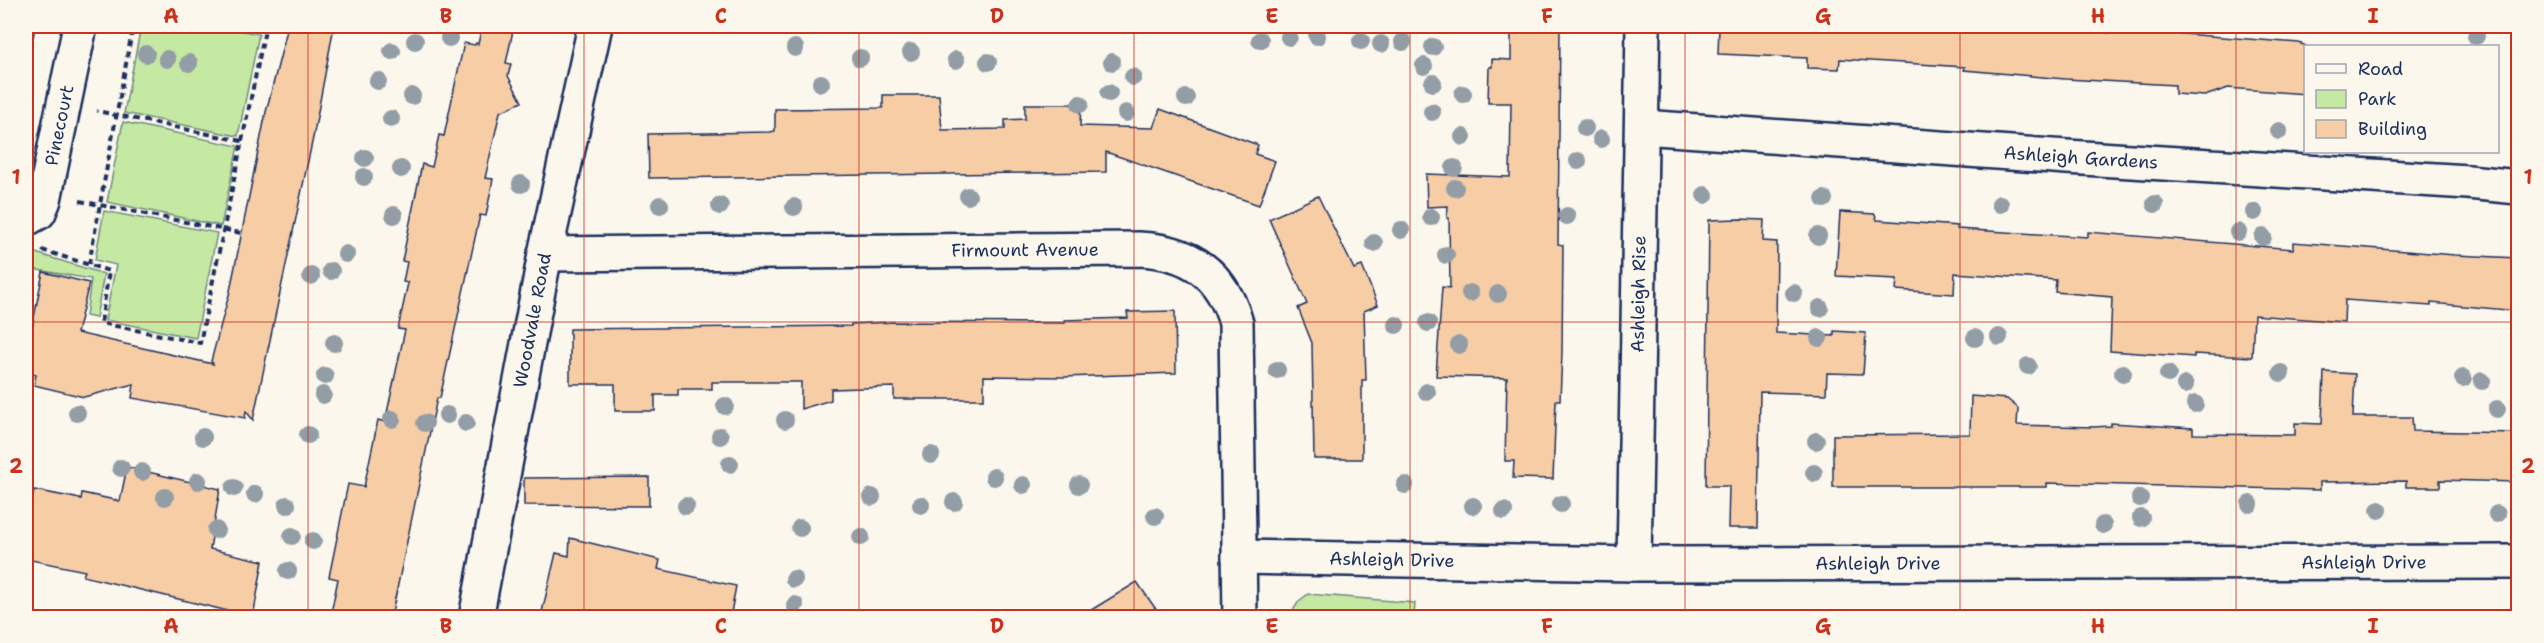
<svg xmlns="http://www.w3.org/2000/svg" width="2544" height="643" font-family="'Shantell Sans',sans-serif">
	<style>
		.green { fill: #c5e9a3; stroke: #708c80; stroke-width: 1.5 }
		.building { fill: #f7cda6; stroke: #1b2f5e; stroke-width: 1.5 }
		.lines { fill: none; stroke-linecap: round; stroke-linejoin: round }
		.minor-casing { stroke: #1b2f5e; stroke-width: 38 }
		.path { stroke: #1b2f5e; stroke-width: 4; stroke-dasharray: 6 4.5; stroke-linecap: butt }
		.minor { stroke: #fbf7ec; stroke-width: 33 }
		.tree { fill: #929da6 }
		.grid { fill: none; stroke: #c8321e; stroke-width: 1.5; stroke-opacity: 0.55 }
		.labels { text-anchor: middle; stroke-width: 4.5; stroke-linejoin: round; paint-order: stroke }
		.street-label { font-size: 18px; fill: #1b2f5e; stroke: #fbf7ec }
		.neatline { fill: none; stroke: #c8321e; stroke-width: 2 }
		.grid-label { font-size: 20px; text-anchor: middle; font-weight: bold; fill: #c8321e }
	</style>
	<rect width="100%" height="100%" fill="#fbf7ec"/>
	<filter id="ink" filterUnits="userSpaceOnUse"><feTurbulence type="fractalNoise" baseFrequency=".0167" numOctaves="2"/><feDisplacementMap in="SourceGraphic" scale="12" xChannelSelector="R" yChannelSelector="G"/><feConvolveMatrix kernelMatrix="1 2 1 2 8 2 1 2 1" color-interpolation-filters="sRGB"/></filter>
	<g filter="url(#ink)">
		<g class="green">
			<polygon points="141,26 218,26 259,34 238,136 124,113"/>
			<polygon points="123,122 238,146 221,226 107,202"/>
			<polygon points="104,211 217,233 196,338 105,320 116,265 95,260"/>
			<polygon points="26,250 104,274 96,318 86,316 91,279 26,268"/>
			<polygon points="1308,594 1415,603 1414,617 1289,617 1299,601"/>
		</g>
		<g class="building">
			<polygon points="288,26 334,26 314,133 253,420 246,411 245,418 132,398 134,384 84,397 34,385 36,375 26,371 26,358 43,272 89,283 77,333 213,364 211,361 230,291 266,112"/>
			<polygon points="482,26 514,26 506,63 511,64 508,76 522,102 500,112 485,178 493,179 486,216 480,215 440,398 437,398 391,618 330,618 338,579 329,577 348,484 364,487 378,420 385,422 405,330 398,329 408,283 403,282 407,262 402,261 422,164 432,167 439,135 444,136 464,43 475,45 476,43 478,44"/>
			<polygon points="1511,26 1560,26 1558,244 1563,245 1562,353 1560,400 1556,400 1553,479 1513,478 1514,461 1505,461 1507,378 1436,376 1442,287 1450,288 1449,218 1447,218 1448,206 1427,207 1426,174 1510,177 1511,103 1488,103 1489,67 1492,67 1492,59 1511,60"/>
			<polygon points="1719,26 2042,26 2110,33 2110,29 2146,31 2299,43 2306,46 2306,94 2228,88 2205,96 2175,94 2175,85 2065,79 1964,70 1965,67 1840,59 1839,69 1807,68 1807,58 1718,54"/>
			<polygon points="883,95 939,95 942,130 1005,129 1005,120 1025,119 1025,104 1081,104 1080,126 1153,128 1160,109 1258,145 1255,154 1275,161 1259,205 1106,152 1106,172 649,178 648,134 770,132 775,131 775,109 883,108"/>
			<polygon points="1318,196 1354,269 1362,266 1378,305 1364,311 1366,380 1362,380 1362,459 1314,459 1312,343 1298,308 1307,304 1269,219"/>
			<polygon points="1840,212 1875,214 1877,220 1958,226 1957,229 2088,237 2088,232 2293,249 2293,242 2455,255 2518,258 2518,311 2431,303 2431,306 2345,300 2344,322 2254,315 2252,357 2194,354 2194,357 2110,351 2112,297 2055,292 2056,280 1955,273 1954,294 1896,290 1897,279 1836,276"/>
			<polygon points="1739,219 1764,220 1763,241 1777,242 1776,333 1834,336 1834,331 1866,333 1863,374 1827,373 1826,394 1760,392 1758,528 1728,528 1729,486 1706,486 1709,220"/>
			<polygon points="1175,311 1176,373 1064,377 984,376 984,399 894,399 894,387 831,389 831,400 801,409 801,382 712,382 712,389 678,389 678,395 655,395 655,411 615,411 615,384 570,384 570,329 851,326 851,324 895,322 1065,323 1064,320 1128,318 1127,312"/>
			<polygon points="2324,372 2355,374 2353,417 2412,417 2413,431 2518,433 2518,482 2440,480 2440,487 2406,487 2406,481 2320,482 2320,490 2047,483 2047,487 1833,487 1833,435 1970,434 1971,396 2007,399 2018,408 2017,425 2093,427 2111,426 2111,423 2193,428 2193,434 2295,435 2295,423 2322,424"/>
			<polygon points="127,467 220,489 210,549 263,561 253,617 83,576 85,571 26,559 26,500 32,501 34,490 81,499 82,493 120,501"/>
			<polygon points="649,477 649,506 524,505 524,478"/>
			<polygon points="570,538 660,560 658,569 736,586 730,618 612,618 581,610 579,618 563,618 542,612 556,553 569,556"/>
			<polygon points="1137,582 1162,618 1078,618"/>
		</g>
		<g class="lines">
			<defs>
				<g id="minor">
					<path id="s1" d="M1642 127 2067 157 2468 182 2518 187"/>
					<path id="s2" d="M26 219 39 212 44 200 80 26"/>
					<path id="s3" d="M545 254 1139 249C1190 251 1222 273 1236 323L1240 618"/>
					<path id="s4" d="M1239 557 1634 564 2518 562"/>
					<path id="s5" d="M1634 564 1643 26"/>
					<path id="s6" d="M476 618 545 254 595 26"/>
				</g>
			</defs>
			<use href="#minor" class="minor-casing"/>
			<g class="path">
				<polyline points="26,68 34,26"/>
				<polyline points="242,141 265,30 245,26"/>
				<polyline points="80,201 241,233"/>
				<polyline points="42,250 109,271 101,323 200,343 242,141 97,111"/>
				<polyline points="89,264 133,26"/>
			</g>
			<use href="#minor" class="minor"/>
		</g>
		<g class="tree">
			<circle cx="1317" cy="36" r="9"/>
			<circle cx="2476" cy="36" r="9"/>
			<circle cx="1289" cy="37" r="9"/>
			<circle cx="449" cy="38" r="9"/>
			<circle cx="1260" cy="40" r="9"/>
			<circle cx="415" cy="41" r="9"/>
			<circle cx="1361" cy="41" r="9"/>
			<circle cx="1403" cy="42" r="9"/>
			<circle cx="1381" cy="44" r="9"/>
			<circle cx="1433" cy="47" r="9"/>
			<circle cx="795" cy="48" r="9"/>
			<circle cx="392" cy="51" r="9"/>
			<circle cx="911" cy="52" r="9"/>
			<circle cx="146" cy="54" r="9"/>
			<circle cx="860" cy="58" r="9"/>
			<circle cx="167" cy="59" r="9"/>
			<circle cx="956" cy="60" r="9"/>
			<circle cx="988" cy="62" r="9"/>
			<circle cx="1112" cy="62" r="9"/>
			<circle cx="189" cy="63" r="9"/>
			<circle cx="1424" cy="66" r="9"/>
			<circle cx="1133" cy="77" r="9"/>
			<circle cx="378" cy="81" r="9"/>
			<circle cx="821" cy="83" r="9"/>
			<circle cx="1433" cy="83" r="9"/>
			<circle cx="1109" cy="93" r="9"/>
			<circle cx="1463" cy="94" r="9"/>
			<circle cx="412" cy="96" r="9"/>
			<circle cx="1186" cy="98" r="9"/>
			<circle cx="1080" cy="104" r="9"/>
			<circle cx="1432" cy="112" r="9"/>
			<circle cx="1126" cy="113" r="9"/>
			<circle cx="391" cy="119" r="9"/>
			<circle cx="1585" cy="128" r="9"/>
			<circle cx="2279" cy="131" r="9"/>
			<circle cx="1463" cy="137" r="9"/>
			<circle cx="1601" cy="139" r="9"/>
			<circle cx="365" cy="158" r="9"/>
			<circle cx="1578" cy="161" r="9"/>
			<circle cx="1454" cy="168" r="9"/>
			<circle cx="401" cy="169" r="9"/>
			<circle cx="364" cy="177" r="9"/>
			<circle cx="521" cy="184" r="9"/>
			<circle cx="1455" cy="188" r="9"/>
			<circle cx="1705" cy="195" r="9"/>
			<circle cx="968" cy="196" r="9"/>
			<circle cx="1824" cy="199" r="9"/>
			<circle cx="2000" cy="204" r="9"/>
			<circle cx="2155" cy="204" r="9"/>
			<circle cx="660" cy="205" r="9"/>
			<circle cx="720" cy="206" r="9"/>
			<circle cx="794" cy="207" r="9"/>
			<circle cx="2254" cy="212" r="9"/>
			<circle cx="394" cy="215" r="9"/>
			<circle cx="1567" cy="216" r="9"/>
			<circle cx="1431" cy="217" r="9"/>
			<circle cx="1401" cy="230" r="9"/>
			<circle cx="2238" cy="232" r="9"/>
			<circle cx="1818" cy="236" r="9"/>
			<circle cx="2263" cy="237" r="9"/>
			<circle cx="1374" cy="243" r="9"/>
			<circle cx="346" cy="254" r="9"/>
			<circle cx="1446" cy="255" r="9"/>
			<circle cx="331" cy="271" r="9"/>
			<circle cx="311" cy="276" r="9"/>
			<circle cx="1470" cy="293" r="9"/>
			<circle cx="1794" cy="293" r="9"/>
			<circle cx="1498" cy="294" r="9"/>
			<circle cx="1820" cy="308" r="9"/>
			<circle cx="1428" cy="323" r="9"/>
			<circle cx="1396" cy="325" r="9"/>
			<circle cx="1999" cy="337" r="9"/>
			<circle cx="1819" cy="338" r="9"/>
			<circle cx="1975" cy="338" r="9"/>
			<circle cx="334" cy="343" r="9"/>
			<circle cx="1459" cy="345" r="9"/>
			<circle cx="2028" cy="366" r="9"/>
			<circle cx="1277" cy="370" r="9"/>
			<circle cx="2123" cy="373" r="9"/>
			<circle cx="2281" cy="373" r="9"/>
			<circle cx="2168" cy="374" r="9"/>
			<circle cx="325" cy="376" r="9"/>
			<circle cx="2463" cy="378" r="9"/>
			<circle cx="2482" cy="381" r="9"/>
			<circle cx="2185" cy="385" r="9"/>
			<circle cx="1427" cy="392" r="9"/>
			<circle cx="323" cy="395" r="9"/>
			<circle cx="2195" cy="404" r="9"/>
			<circle cx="725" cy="406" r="9"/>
			<circle cx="2497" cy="409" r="9"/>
			<circle cx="77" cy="413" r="9"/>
			<circle cx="447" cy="415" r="9"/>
			<circle cx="392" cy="419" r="9"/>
			<circle cx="785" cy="420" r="9"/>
			<circle cx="425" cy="423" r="9"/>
			<circle cx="466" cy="423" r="9"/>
			<circle cx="308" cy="435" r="9"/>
			<circle cx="720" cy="436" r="9"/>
			<circle cx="203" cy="437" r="9"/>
			<circle cx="1816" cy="441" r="9"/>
			<circle cx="931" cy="455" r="9"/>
			<circle cx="730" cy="464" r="9"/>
			<circle cx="121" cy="468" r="9"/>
			<circle cx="142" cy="472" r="9"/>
			<circle cx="1814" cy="473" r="9"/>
			<circle cx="994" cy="477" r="9"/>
			<circle cx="198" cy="481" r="9"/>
			<circle cx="1023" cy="485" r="9"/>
			<circle cx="1079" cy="485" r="9"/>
			<circle cx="1405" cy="485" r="9"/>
			<circle cx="234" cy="488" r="9"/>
			<circle cx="255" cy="494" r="9"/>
			<circle cx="165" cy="497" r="9"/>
			<circle cx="872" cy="497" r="9"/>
			<circle cx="2140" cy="498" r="9"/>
			<circle cx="954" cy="502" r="9"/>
			<circle cx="1561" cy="504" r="9"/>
			<circle cx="2250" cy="504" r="9"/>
			<circle cx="287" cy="505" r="9"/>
			<circle cx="921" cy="505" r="9"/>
			<circle cx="686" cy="506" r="9"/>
			<circle cx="1473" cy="506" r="9"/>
			<circle cx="2379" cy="510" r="9"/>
			<circle cx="1504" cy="511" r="9"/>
			<circle cx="2497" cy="514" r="9"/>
			<circle cx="1155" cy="516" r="9"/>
			<circle cx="2141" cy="518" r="9"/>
			<circle cx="2103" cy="525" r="9"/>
			<circle cx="800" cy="528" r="9"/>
			<circle cx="216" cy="530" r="9"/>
			<circle cx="292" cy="536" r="9"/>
			<circle cx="861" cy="537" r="9"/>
			<circle cx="313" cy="541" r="9"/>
			<circle cx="288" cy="571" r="9"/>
			<circle cx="794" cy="579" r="9"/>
			<circle cx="795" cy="605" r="9"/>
		</g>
	</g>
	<path class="grid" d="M308 26V618M584 26V618M859 26V618M1134 26V618M1410 26V618M1685 26V618M1960 26V618M2236 26V618M26 322H2518"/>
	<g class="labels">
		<g class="street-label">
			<text dy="6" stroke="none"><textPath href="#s2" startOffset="104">Pinecourt</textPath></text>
			<text dy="6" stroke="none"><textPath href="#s1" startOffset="440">Ashleigh Gardens</textPath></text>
			<text dy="6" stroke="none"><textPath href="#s3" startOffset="480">Firmount Avenue</textPath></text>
			<text dy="6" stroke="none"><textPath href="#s5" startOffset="270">Ashleigh Rise</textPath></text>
			<text dy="6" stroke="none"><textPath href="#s6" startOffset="303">Woodvale Road</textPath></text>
			<text dy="6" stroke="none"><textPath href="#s4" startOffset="153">Ashleigh Drive</textPath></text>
			<text dy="6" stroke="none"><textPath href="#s4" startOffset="1125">Ashleigh Drive</textPath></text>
			<text dy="6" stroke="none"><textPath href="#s4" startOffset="639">Ashleigh Drive</textPath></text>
		</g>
	</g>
	<rect width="2544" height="643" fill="none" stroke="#fbf7ec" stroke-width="66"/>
	<rect x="2304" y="45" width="195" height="108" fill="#fbf7ec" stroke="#a1a7b3" stroke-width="1.5"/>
	<rect x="2316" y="64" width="30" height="9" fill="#fbf7ec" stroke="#a1a7b3" stroke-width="1.5"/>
	<text x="2358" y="75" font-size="18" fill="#1b2f5e">Road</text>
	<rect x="2316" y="90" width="30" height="18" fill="#c5e9a3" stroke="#a1a7b3" stroke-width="1.5"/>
	<text x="2358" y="105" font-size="18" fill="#1b2f5e">Park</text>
	<rect x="2316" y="120" width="30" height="18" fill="#f7cda6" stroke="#a1a7b3" stroke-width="1.5"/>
	<text x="2358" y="135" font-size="18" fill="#1b2f5e">Building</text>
	<rect x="33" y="33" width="2478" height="577" class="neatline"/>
	<g class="grid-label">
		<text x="171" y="23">A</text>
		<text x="446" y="23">B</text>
		<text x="721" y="23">C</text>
		<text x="997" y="23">D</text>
		<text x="1272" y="23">E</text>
		<text x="1547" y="23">F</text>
		<text x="1823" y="23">G</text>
		<text x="2098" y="23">H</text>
		<text x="2373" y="23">I</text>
		<text x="16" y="184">1</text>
		<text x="2528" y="184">1</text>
		<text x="16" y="473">2</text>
		<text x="2528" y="473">2</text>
		<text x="171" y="633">A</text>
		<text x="446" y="633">B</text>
		<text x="721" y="633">C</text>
		<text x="997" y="633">D</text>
		<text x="1272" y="633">E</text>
		<text x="1547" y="633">F</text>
		<text x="1823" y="633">G</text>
		<text x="2098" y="633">H</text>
		<text x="2373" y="633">I</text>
	</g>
</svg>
